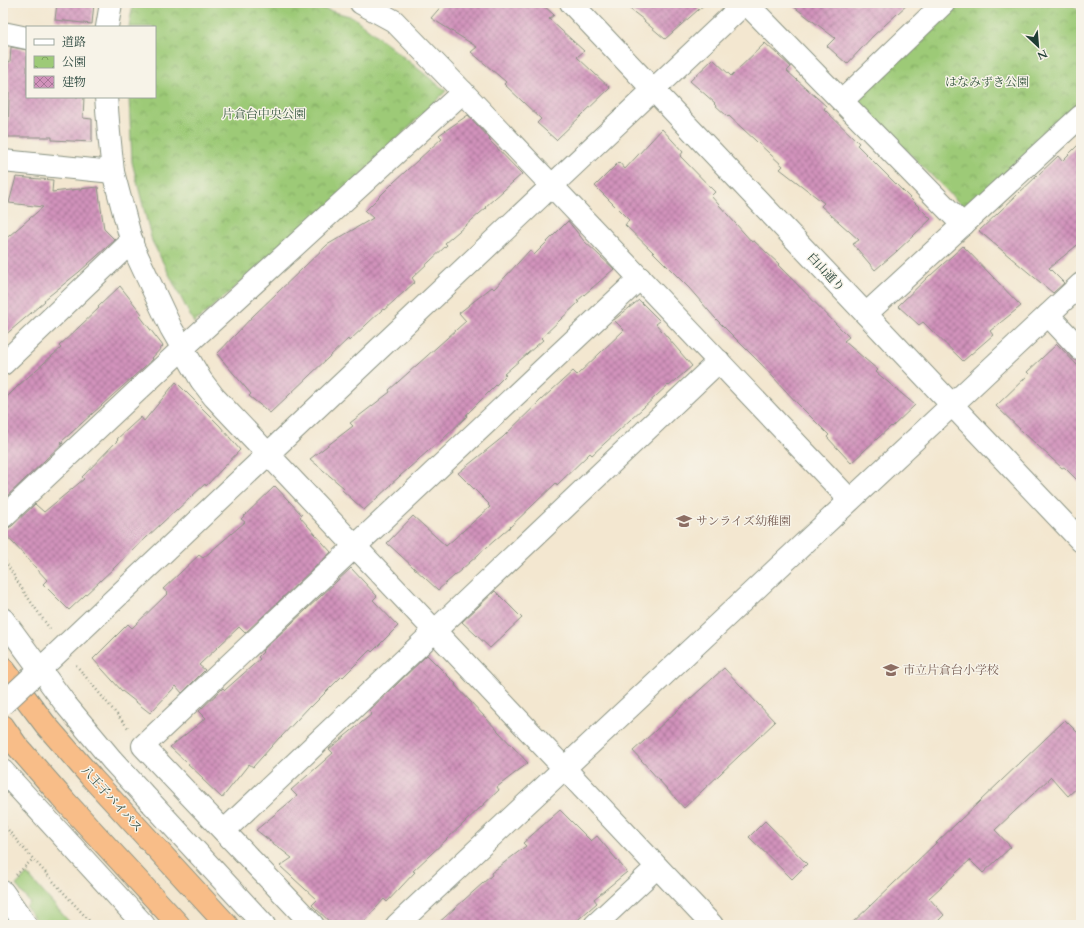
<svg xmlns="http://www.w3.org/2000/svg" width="1084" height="928" font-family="Cardo,'Noto Serif JP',serif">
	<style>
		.grass { fill: #9dca77; stroke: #5e8456 }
		.park { fill: url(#park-crowns); stroke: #5e8456 }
		.building { fill: url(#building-cross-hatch) }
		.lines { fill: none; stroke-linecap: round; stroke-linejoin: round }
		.minor-casing { stroke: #899282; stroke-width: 24 }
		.highway-casing { stroke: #899282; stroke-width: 24 }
		.path { stroke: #899282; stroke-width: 2.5; stroke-dasharray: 1 3; stroke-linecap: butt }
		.minor { stroke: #fff; stroke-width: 22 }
		.highway { stroke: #f8bd88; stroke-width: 22 }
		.minor-bridge-casing { stroke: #899282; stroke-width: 24; stroke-linecap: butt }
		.minor-bridge { stroke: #fff; stroke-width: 22 }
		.labels { text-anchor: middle; stroke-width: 3; stroke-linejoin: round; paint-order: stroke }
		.park-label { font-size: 12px; fill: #385941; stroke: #f7f3e8 }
		.street-label { font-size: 12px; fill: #1f3d34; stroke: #f7f3e8 }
		.education-label { font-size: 12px; fill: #785e54; stroke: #f7f3e8; text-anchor: start }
	</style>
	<defs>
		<pattern id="park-crowns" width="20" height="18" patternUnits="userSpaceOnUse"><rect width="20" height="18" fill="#9dca77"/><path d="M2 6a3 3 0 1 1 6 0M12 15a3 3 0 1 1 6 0" fill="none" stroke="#7fa562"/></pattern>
		<pattern id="building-cross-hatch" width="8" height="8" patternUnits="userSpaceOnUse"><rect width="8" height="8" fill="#d192bb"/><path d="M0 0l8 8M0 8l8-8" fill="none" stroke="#a97899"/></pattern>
	</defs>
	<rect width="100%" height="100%" fill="#f7f3e8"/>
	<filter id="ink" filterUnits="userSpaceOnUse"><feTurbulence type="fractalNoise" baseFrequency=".025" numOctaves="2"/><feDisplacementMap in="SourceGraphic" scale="8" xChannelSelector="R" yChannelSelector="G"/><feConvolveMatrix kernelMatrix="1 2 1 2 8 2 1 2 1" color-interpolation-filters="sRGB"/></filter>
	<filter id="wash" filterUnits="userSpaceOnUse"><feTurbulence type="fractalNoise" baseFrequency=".012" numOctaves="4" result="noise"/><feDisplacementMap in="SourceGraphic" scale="16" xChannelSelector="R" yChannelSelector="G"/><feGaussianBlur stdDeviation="0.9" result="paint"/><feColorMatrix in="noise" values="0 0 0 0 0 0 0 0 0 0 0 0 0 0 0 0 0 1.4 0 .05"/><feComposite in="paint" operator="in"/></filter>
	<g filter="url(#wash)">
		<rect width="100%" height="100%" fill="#f3e7d0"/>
		<polygon class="grass" points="27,874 72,925 39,925 26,907 30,903 16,885"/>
		<g class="park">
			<polygon points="133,3 302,3 353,17 446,91 336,199 194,323 152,241 132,162 129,97 155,97 155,27 129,27"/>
			<polygon points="956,3 1071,3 1081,13 1081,101 966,210 855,99"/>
		</g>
		<g id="blocks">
			<g class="building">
				<polygon points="57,3 94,3 92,24 55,20"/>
				<polygon points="444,3 541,3 554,15 549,19 584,51 577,57 610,88 556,140 537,123 541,119 504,84 506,82 471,52 477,47 431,18"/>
				<polygon points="622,3 706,3 665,39 644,21 644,20"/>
				<polygon points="789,3 909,3 873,36 847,64 827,46 835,38"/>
				<polygon points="765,43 791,67 787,71 826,106 824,109 859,143 857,145 931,219 896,252 875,270 853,244 859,240 821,206 824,203 780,169 783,166 729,116 728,117 714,104 715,103 690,81 713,59 731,76"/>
				<polygon points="11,47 27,50 27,97 84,97 83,118 92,119 92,142 52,140 52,137 8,137 9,93 8,61 10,62"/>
				<polygon points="468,115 490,139 489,140 522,174 485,207 486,208 445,243 447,245 412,278 415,282 384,310 383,309 349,341 348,339 270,413 249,396 251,394 217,354 253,316 327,245 373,218 365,211 394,182 442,138 439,135"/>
				<polygon points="662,129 683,152 680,156 715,192 711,196 752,242 754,241 779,264 778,265 849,337 844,341 878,370 876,372 915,405 892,427 891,426 851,463 827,437 829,435 797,403 762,365 715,318 689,288 652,251 625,225 629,220 595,186 619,162 625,169"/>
				<polygon points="1081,142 1081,242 1049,268 1064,283 1053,293 979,231 1058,156 1062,161"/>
				<polygon points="16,177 53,180 52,192 98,187 104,229 115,240 79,272 44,300 45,301 3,337 3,241 43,207 9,203"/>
				<polygon points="568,221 584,241 614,269 577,301 579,302 541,338 543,340 504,374 506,375 466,415 467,416 438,444 437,443 390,485 390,486 364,510 342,490 344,488 310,459 353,426 350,423 390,392 389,390 466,321 459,313 492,287 494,289 530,250 534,255"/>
				<polygon points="963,246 1021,306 990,331 993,335 963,361 923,322 919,325 898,306 930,275 931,275"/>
				<polygon points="120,286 142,314 140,316 163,346 152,358 153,359 61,442 63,443 3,500 3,401 19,385 61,348 59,346 99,308 98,307"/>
				<polygon points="639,300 660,321 656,324 692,366 669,386 668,385 592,455 590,453 557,485 556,483 510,527 438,590 387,543 413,516 446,546 490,507 488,505 489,504 458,473 503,437 541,400 573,371 577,375 624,330 614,320"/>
				<polygon points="1057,344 1081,369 1081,484 1064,467 1062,468 1024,433 996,406 1029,374 1027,372"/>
				<polygon points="176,382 220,426 240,450 206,486 205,484 177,510 177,509 69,610 43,584 47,580 3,532 3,529 6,529 12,526 35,504 44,512 84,479 82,477 118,440 117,439 141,417 144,421"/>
				<polygon points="275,486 302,515 300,517 331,552 245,633 239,627 199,665 205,670 182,693 176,686 150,713 122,691 93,659 128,624 132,628 168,593 163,589 199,555 203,558 245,522 241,519"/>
				<polygon points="351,568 377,596 373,600 398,626 372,652 370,650 343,677 342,676 311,707 310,706 281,737 280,737 253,767 249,764 222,798 202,779 203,778 170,747 206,718 199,711 223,688 225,690 260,659 258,657 263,652 262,651"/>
				<polygon points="495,591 522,618 490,648 462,622"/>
				<polygon points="427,655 456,684 455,685 528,763 497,787 499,790 413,871 415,872 387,902 384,899 361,925 333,925 312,905 317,900 280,866 292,858 256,830 297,796 291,790 333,753 329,749 372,714 369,711"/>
				<polygon points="724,668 775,722 684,808 633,751"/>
				<polygon points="1065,720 1081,736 1081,784 1068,796 1051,777 995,830 1011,847 983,873 970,860 929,898 944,915 934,925 850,925"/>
				<polygon points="560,810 591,841 597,836 627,872 594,899 597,903 572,925 436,925 492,875 491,873 526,846 523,843"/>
				<polygon points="765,821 807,864 792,879 749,837"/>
			</g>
		</g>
	</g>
	<g filter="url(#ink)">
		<use href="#blocks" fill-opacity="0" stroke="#899282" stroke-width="1"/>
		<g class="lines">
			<defs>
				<g id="minor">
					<polyline points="361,3 394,21 463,92 850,500"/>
					<polyline points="571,3 1081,541"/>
					<polyline points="746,3 963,225"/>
					<polyline points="107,27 111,3"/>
					<polyline points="3,33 27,38"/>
					<polyline points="106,97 109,133 113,172 133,247 171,328 201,380 214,397 268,454 712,925"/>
					<polyline points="842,101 944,3"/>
					<polyline points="3,161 113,172"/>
					<polyline points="866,314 1081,116"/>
					<polyline points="1048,315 1081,350"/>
					<polyline points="3,364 132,241"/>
					<polyline points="3,517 183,348 463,92"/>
					<polyline points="3,619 67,706 112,760 264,925"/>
					<polyline points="32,677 745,3"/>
					<polyline points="3,771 144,925"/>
					<polyline points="224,831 719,361"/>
					<polyline points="3,892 26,925"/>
					<polyline points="313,925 143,746 640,278"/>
					<polyline points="397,925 1081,284"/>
					<polyline points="595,925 657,867"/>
				</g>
				<g id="highway">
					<polyline points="3,668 45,724 92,778 227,925"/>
					<polyline points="3,726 17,746 65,801 179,925"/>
				</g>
			</defs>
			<use href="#minor" class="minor-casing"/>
			<use href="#highway" class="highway-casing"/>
			<g class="path">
				<polyline points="3,558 24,592 50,629"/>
				<polyline points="76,665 129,729"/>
				<polyline points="3,824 25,850 93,925"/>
				<polyline points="16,875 33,859"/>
			</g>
			<use href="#minor" class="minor"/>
			<use href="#highway" class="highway"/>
			<defs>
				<polyline id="minor-bridge" points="3,704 32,677"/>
			</defs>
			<use href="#minor-bridge" class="minor-bridge-casing"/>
			<use href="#minor-bridge" class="minor-bridge"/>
		</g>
	</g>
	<defs>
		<symbol id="school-bare" viewBox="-9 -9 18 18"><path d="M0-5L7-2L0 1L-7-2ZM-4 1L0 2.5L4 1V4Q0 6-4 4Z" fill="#8d6e63" stroke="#f7f3e8" stroke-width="2.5" paint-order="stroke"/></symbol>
	</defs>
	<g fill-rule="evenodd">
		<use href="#school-bare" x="673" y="510" width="22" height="22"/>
		<use href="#school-bare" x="880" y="659" width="22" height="22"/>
	</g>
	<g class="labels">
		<g class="park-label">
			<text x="987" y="86">はなみずき公園</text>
			<text x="264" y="118">片倉台中央公園</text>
		</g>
		<g class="street-label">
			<text transform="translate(826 272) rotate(47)" y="4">白山通り</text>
			<text transform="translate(112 799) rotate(48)" y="4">八王子バイパス</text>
		</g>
		<g class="education-label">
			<text x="696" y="525">サンライズ幼稚園</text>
			<text x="903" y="674">市立片倉台小学校</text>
		</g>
	</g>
	<rect width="1084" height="928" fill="none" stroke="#f7f3e8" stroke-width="16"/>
	<rect x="26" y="26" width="130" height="72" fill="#f7f3e8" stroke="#a1aaa0"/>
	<rect x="34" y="39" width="20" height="6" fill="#ffffff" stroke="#a1aaa0"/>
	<text x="62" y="46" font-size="12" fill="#1f3d34">道路</text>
	<rect x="34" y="56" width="20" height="12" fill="url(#park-crowns)" stroke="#a1aaa0"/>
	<text x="62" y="66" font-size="12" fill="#1f3d34">公園</text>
	<rect x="34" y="76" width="20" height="12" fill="url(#building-cross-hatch)" stroke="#a1aaa0"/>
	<text x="62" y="86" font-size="12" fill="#1f3d34">建物</text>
	<g transform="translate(1038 46) rotate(154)" stroke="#f7f3e8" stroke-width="3" paint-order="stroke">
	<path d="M0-3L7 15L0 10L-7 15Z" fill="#1f3d34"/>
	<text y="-6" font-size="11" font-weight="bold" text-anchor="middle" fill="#1f3d34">N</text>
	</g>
</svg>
